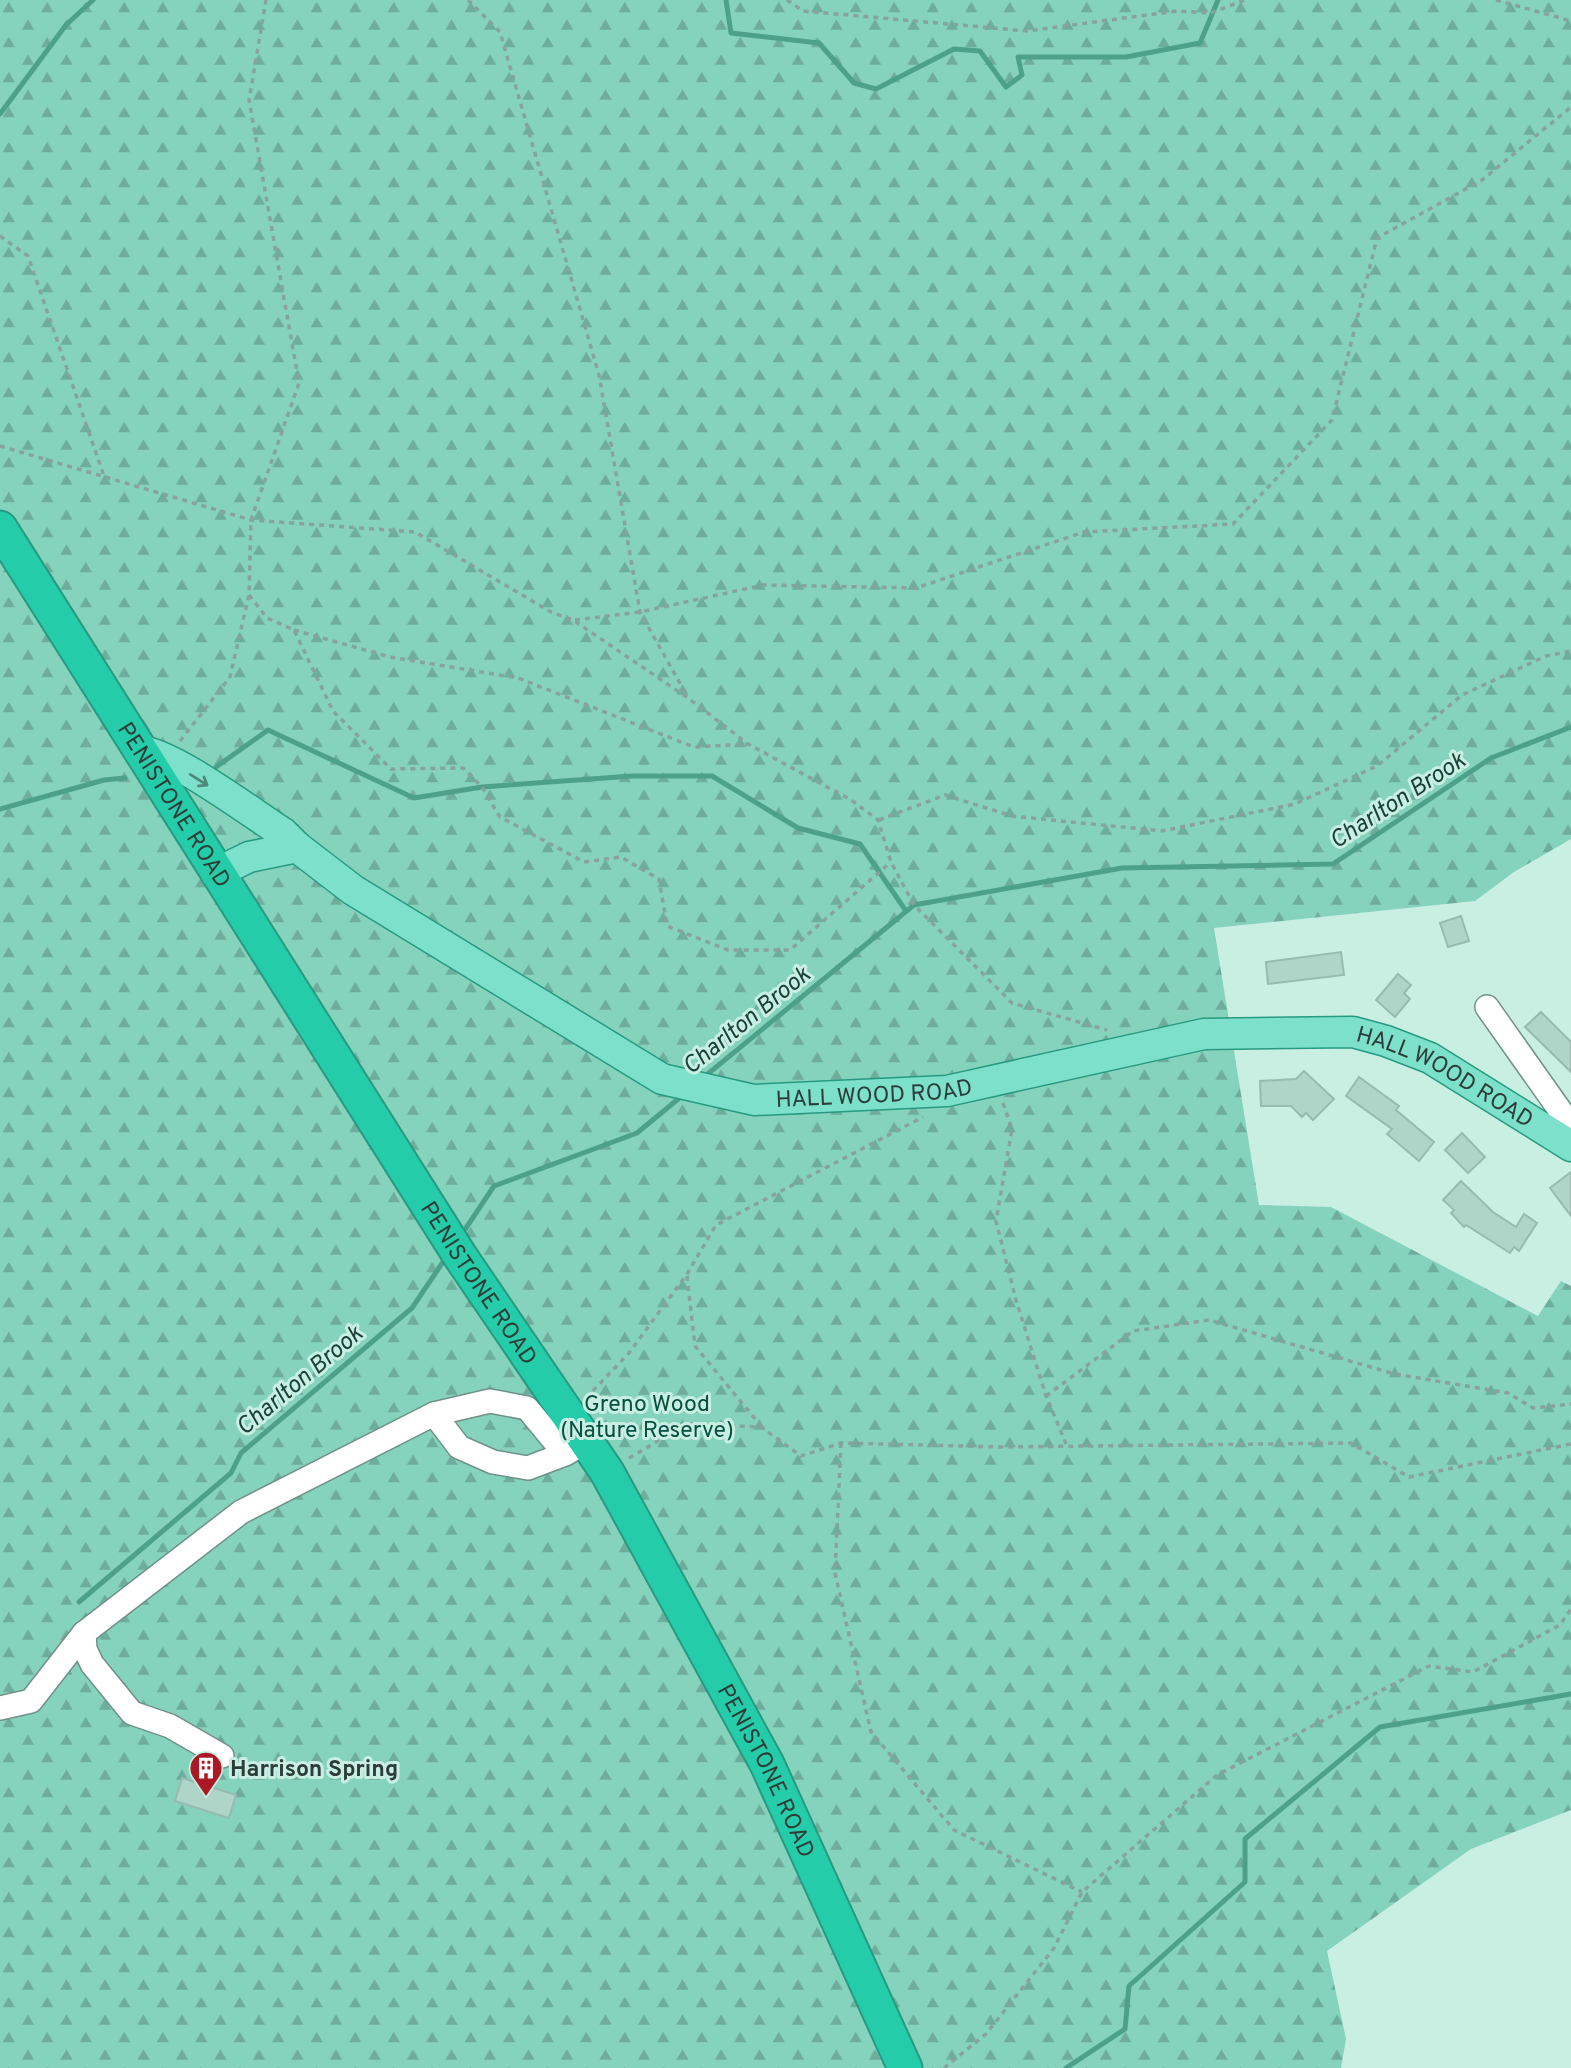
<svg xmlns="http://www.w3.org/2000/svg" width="1571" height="2068" font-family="Overpass,sans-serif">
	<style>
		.forest { fill: url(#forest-firs) }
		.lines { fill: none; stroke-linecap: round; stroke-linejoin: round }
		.stream { stroke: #4da18b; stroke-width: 5 }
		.building { fill: #afd4c8; stroke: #97bbaf; stroke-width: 2 }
		.minor-casing { stroke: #6f9187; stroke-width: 26 }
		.major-casing { stroke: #279a81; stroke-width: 33 }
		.highway-casing { stroke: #279a81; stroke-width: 37 }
		.path { stroke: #87a39b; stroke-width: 3.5; stroke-dasharray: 5 5; stroke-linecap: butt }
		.minor { stroke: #fff; stroke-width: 23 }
		.major { stroke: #7ce0cb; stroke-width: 30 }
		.highway { stroke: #24cca9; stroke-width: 33 }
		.oneway { stroke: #51867a }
		.labels { text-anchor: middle; stroke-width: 6; stroke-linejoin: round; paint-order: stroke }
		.street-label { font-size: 23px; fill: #2d3c38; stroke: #c9efe3 }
		.park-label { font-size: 23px; fill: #055041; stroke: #c9efe3 }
		.poi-label { font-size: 23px; font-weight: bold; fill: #2d3c38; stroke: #c9efe3; text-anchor: start }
		.water-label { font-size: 24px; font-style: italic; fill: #1a4137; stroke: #c9efe3 }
	</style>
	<defs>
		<pattern id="forest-firs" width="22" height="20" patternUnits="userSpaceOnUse" patternTransform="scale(1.75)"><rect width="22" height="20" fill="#86d3bd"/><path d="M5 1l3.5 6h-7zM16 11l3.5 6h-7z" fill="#6eac9b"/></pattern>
	</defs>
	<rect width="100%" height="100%" fill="#c9efe3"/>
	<polygon class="forest" points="0,0 1571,0 1571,839 1514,872 1475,901 1214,928 1259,1205 1331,1207 1538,1316 1561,1281 1571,1286 1571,1810 1471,1849 1327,1951 1346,2039 1341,2068 0,2068"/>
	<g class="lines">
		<g class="stream">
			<polyline points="726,0 731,33 819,43 854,83 876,89 954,49 980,51 1006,87 1022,75 1018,57 1126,57 1200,43 1218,0"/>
			<polyline points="0,114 66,25 93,0"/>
			<polyline points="216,767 268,730 414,798 482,787 632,776 712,776 798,828 860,844 906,911"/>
			<polyline points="0,809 104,780 125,778"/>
			<polyline points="704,1077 914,905 1122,868 1333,864 1491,758 1571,727"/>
			<polyline points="460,1237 494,1186 637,1133 683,1095"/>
			<polyline points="79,1602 231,1473 241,1453 412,1308 447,1256"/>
			<polyline points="1066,2068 1125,2029 1129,1986 1245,1882 1245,1839 1380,1727 1571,1694"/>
		</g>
	</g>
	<g class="building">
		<polygon points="1461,916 1469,941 1448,947 1440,923"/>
		<polygon points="1341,952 1344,975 1268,984 1266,962"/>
		<polygon points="1398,974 1411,985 1404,993 1410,999 1395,1017 1376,1000"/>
		<polygon points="1541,1012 1571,1042 1571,1072 1525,1027"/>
		<polygon points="1304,1071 1334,1099 1313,1120 1306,1113 1302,1117 1291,1106 1261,1106 1260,1081 1296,1079"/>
		<polygon points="1359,1077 1399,1106 1396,1110 1434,1142 1419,1161 1387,1134 1392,1129 1346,1096"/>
		<polygon points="1462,1133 1485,1157 1468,1173 1445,1150"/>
		<polygon points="1571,1172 1571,1216 1550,1188"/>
		<polygon points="1461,1181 1493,1212 1516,1227 1524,1214 1537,1223 1519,1251 1514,1247 1510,1253 1466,1225 1464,1227 1451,1213 1454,1210 1443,1200"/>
		<polygon points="182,1778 236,1795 229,1818 175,1801"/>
	</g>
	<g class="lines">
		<defs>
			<g id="minor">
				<polyline points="1487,1007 1569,1123 1566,1143"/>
				<polyline points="434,1414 459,1447 493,1462 528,1468 565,1454"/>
				<polyline points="84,1633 85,1649 92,1664 132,1713 170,1726 222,1756"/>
				<polyline points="0,1708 31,1701 84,1633 241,1512 434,1414 490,1401 527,1408 565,1454 585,1443"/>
			</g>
			<g id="major">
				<path d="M139 751C169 751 253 814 283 833L297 847"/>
				<path id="s1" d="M216 873 249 857 297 847 353 890 662 1079 754 1100 947 1091 1204 1034 1353 1032 1386 1041 1430 1058 1571 1146"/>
			</g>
			<g id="highway">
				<path id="s2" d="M0 528 460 1256 607 1472 767 1764 905 2068"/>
			</g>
		</defs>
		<use href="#minor" class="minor-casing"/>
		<use href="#major" class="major-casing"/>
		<use href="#highway" class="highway-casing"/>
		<g class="path">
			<polyline points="468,0 500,32 599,375 640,612 687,696"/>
			<polyline points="787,0 803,11 1027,31 1177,11 1211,13 1245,0"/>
			<polyline points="1496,0 1571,21"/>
			<polyline points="0,236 28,256 105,479"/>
			<polyline points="0,446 251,520 415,532 551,612 573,620 688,698 748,744 851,800 878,820 891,862 914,905 1012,1003 1107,1030"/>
			<polyline points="249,595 267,618 294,630 333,711 391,769 463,768 482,787 500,817 584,862 621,857 659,879 667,926 728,950 790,950 891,862"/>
			<polyline points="575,620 640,612 763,585 916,588 1084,532 1233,524 1332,420 1377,238 1482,180 1571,107"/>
			<polyline points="294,630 390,657 518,678 694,747 748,744"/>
			<polyline points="180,741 230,677 249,595 251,520 299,383 249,100 266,0"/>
			<polyline points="879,820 945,795 1012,816 1162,831 1295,804 1377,766 1462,695 1546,656 1571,651"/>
			<polyline points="1003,1103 1012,1129 996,1221 1016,1300 1046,1396 1067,1446"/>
			<polyline points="687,1276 695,1346 761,1426"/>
			<polyline points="1046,1396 1133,1331 1209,1320 1395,1374 1508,1393 1533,1408 1571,1404"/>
			<polyline points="586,1398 629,1353 687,1274 716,1225 923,1117"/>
			<polyline points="841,1443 835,1573 871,1732 954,1830 1082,1892"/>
			<polyline points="629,1458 687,1424 761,1427 801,1456 841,1443 1000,1447 1351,1443 1409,1477 1571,1444"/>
			<polyline points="944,2068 986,2034 1054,1948 1082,1892 1217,1775 1429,1666 1473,1672 1560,1625 1571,1609"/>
		</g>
		<use href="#minor" class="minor"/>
		<use href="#major" class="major"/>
		<use href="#highway" class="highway"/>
	</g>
	<defs><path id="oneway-shaft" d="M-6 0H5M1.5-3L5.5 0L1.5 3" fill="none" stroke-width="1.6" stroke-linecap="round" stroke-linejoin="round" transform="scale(1.75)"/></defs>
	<use class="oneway" href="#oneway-shaft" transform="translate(199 780) rotate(32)"/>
	<defs>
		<symbol id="building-pin" viewBox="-11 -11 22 30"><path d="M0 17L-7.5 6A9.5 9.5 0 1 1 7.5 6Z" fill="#ac1925" stroke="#c9efe3"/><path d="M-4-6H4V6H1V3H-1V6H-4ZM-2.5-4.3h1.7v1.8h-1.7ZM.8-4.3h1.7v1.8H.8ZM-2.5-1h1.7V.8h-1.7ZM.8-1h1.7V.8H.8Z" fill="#fff"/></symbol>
	</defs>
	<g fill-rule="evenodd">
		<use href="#building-pin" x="187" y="1749" width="38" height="52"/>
	</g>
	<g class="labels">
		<g class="street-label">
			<text dy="8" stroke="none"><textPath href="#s2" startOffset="327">PENISTONE ROAD</textPath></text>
			<text dy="8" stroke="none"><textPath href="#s1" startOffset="1321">HALL WOOD ROAD</textPath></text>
			<text dy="8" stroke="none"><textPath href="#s1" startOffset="733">HALL WOOD ROAD</textPath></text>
			<text dy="8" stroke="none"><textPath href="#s2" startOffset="894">PENISTONE ROAD</textPath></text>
			<text dy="8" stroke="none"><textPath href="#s2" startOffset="1461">PENISTONE ROAD</textPath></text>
		</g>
		<g class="park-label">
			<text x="647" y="1411">Greno Wood<tspan x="647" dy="26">(Nature Reserve)</tspan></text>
		</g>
		<g class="poi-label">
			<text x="230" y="1776">Harrison Spring</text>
		</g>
		<g class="water-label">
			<text transform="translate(1397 800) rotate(-33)" y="8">Charlton Brook</text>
			<text transform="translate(746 1020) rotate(-39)" y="8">Charlton Brook</text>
			<text transform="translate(299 1380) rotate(-40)" y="8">Charlton Brook</text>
		</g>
	</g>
</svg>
